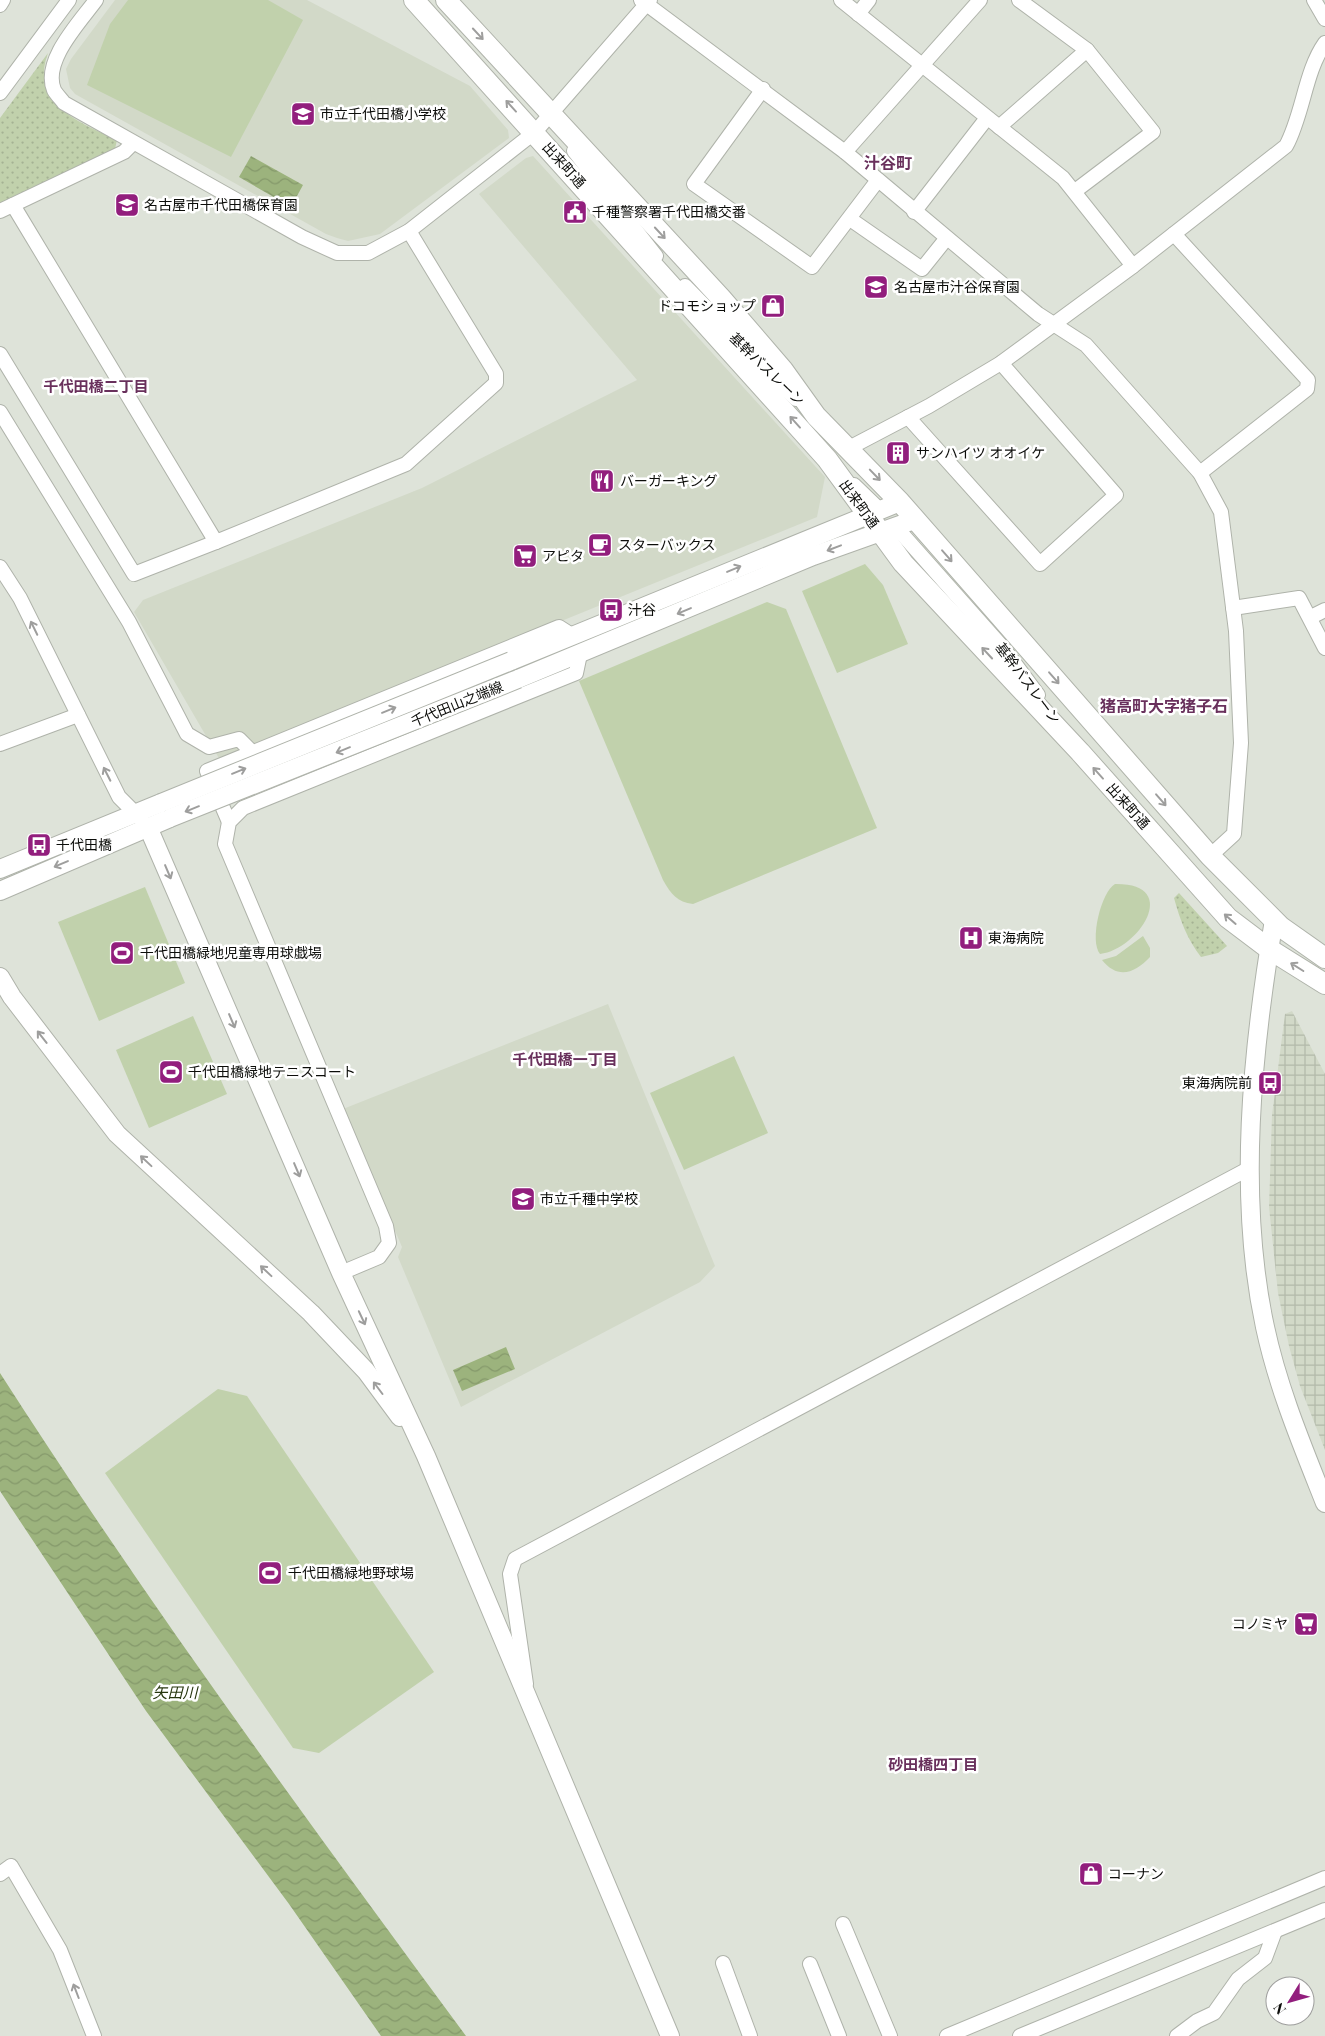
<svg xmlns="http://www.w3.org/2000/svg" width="1325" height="2036" font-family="'Playfair Display','Noto Sans JP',serif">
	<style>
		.built { fill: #d2d9c8 }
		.industrial { fill: url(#industrial-grid) }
		.green { fill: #c1d1ac }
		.park { fill: url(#park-dots) }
		.water { fill: url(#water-waves) }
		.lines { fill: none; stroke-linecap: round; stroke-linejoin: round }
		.minor-casing { stroke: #afb3aa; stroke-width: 16 }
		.tertiary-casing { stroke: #afb3aa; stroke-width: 20 }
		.secondary-casing { stroke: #afb3aa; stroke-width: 22 }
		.minor { stroke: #fff; stroke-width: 14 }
		.tertiary { stroke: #fff; stroke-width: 18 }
		.secondary { stroke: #fff; stroke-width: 20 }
		.tertiary-bridge-casing { stroke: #afb3aa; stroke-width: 20; stroke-linecap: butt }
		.tertiary-bridge { stroke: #fff; stroke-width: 18 }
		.oneway { stroke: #9e9e9d }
		.labels { text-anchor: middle; stroke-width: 5; stroke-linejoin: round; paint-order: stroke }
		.poi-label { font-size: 14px; fill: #0c0d0a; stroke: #fff; text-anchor: start }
		.street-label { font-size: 14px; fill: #0c0d0a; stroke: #fff }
		.neighbourhood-label { font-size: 15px; font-weight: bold; fill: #69305c; stroke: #fff }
		.water-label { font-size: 15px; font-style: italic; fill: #28370f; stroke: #fff }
		.quarter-label { font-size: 16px; font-weight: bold; fill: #69305c; stroke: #fff }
	</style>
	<defs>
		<pattern id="industrial-grid" width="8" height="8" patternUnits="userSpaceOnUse" patternTransform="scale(1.25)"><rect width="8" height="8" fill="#d2d9c8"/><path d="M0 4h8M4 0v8" fill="none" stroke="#b3b9aa"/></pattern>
		<pattern id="park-dots" width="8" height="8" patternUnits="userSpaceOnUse" patternTransform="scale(1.25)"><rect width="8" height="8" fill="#c1d1ac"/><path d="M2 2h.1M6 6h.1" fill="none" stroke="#a5b293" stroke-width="1.8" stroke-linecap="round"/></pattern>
		<pattern id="water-waves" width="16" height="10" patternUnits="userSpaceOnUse" patternTransform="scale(1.25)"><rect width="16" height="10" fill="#9cb37d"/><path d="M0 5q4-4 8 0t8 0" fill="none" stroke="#85996b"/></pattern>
	</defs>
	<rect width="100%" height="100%" fill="#dee3d9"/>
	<g class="built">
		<polygon points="115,0 307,0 470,86 508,130 509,138 380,234 348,241 337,238 326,234 75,94 70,88 66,69 71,59"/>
		<polygon points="533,156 825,477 817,517 220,760 134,612 143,600 422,488 637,380 479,194 526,158"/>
		<polygon points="608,1004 715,1266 700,1282 461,1407 398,1257 402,1247 343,1109"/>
	</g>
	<polygon class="industrial" points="1292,1011 1325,1074 1325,1450 1300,1386 1289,1346 1278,1293 1269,1207 1272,1115 1285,1014"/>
	<g class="green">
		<polygon points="128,0 268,0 303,20 231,157 87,85 110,24"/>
		<polygon points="865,564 883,585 908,644 837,673 802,591"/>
		<path d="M767 602 786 609 877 828 693 904C677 902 671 894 663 880L579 681Z"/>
		<path d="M1115 884C1182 883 1139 949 1100 954 1089 941 1101 892 1115 884Z"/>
		<polygon points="145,887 185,983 99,1021 58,922"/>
		<path d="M1143 936 1150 948V957C1135 973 1118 980 1102 960L1116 956Z"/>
		<polygon points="193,1016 227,1094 149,1128 116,1050"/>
		<polygon points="734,1056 768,1133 684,1170 650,1093"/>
		<polygon points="218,1389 247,1396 434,1672 319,1753 293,1748 105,1473"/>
	</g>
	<g class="park">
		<path d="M48 53C29 104 81 123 117 140L115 149 0 204V118Z"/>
		<path d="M1179 893 1227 946 1218 953 1201 957C1187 939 1180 920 1174 898Z"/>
	</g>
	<g class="water">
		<polygon points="251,156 303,185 291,207 239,177"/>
		<polygon points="506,1347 515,1369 462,1391 453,1370"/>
		<path d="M0 1373C146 1601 306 1819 466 2036H381L289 1904 146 1711 0 1491Z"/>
	</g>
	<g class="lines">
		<defs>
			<g id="minor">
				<path d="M96 0C80 22 42 61 54 90 56 94 61 99 64 103L302 237 337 253H368L409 231 535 132 650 0"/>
				<polyline points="641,0 845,152 1038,314 1086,345 1200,473 1221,512 1236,631 1241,743 1234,834 1210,856"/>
				<polyline points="841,0 1063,178 1133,266"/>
				<polyline points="1019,0 1087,50 1153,132 1075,191"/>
				<polyline points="1314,0 1325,19"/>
				<polyline points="0,5 3,0"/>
				<polyline points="858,14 869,0"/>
				<polyline points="763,89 694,184 812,267 878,180"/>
				<polyline points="0,93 69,0"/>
				<polyline points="999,127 1087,50"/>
				<polyline points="574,151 656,256"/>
				<polyline points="845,152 980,0"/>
				<polyline points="0,211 124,152 133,143"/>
				<polyline points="914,212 987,118"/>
				<polyline points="850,219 922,269 946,239"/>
				<polyline points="1174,234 1308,380 1307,389 1200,473"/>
				<polyline points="685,286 796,399"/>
				<polyline points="0,354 134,574 216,542 13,205"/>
				<polyline points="0,412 129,622 187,734 209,747 239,739 251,751"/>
				<polyline points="908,417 1040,564 1116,495 1001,363"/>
				<path d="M849 448 929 406 1001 363 1133 266 1286 146C1303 115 1305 71 1325 43"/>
				<polyline points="854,485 881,511"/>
				<polyline points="895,526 1004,649 1038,695"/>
				<polyline points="216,542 406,464 496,383 496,374 409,231"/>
				<polyline points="0,567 20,598 119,797 142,820"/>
				<polyline points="1233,608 1299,598 1325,648"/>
				<polyline points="1311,617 1325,610"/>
				<polyline points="0,744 78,715"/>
				<polyline points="229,822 207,771 559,627 573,636"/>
				<polyline points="341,1273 379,1257 389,1243 386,1226 225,844 229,822 243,808 576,673 580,654"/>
				<polyline points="526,1684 510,1574 515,1559 1250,1168"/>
				<polyline points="0,1874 11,1866 60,1950 94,2036"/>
				<polyline points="843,1924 890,2036"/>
				<polyline points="723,1963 750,2036"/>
				<polyline points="810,1964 839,2036"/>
				<polyline points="947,2036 1325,1878"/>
				<polyline points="1020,2036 1325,1910"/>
				<polyline points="1177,2036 1197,2021 1214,2013 1238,1979 1265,1958 1275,1931"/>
			</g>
			<g id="tertiary">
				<polyline points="511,661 900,502"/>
				<polyline points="518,679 813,556 914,520"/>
				<polyline points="148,827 341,1273 426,1456 670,2036"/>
				<polyline points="0,869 161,803"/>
				<polyline points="0,891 170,818"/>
				<path d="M1274 920C1252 1050 1237 1197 1265 1327 1278 1388 1302 1445 1325 1503"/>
				<polyline points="0,977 12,997 117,1134 311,1313 366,1371 400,1417"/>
			</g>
			<g id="secondary">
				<polyline points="414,0 827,459 903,563 1080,752 1228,918 1269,949 1325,984"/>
				<polyline points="446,0 721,298 783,370 816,416 900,502 1210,856 1281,927 1325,958"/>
			</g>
		</defs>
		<use href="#minor" class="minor-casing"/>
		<use href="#tertiary" class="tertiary-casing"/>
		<use href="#secondary" class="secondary-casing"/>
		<use href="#minor" class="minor"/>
		<use href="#tertiary" class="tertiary"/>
		<use href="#secondary" class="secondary"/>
		<defs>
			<g id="tertiary-bridge">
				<polyline points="161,803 511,661"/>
				<polyline points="170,818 518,679"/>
			</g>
		</defs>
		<use href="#tertiary-bridge" class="tertiary-bridge-casing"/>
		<use href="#tertiary-bridge" class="tertiary-bridge"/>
	</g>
	<defs><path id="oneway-shaft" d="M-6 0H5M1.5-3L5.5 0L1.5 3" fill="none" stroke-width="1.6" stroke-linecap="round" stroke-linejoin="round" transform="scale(1.25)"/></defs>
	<g class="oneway">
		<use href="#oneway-shaft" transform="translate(478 34) rotate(47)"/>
		<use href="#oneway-shaft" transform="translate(511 106) rotate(-132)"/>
		<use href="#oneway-shaft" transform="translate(660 233) rotate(47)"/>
		<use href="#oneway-shaft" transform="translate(795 422) rotate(-132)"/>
		<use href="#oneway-shaft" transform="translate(875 475) rotate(46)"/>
		<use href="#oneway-shaft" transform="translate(834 548) rotate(159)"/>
		<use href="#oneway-shaft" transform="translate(947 556) rotate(49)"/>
		<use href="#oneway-shaft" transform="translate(734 569) rotate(-23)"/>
		<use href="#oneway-shaft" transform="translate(684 611) rotate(157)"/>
		<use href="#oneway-shaft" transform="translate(34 628) rotate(-116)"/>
		<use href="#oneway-shaft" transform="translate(987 653) rotate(-133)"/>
		<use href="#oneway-shaft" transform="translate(1054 678) rotate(49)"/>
		<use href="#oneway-shaft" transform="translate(389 710) rotate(-22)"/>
		<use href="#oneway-shaft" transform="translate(343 750) rotate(158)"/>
		<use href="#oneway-shaft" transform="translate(239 771) rotate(-22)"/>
		<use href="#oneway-shaft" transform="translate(1098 773) rotate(-132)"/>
		<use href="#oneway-shaft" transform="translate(107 774) rotate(-117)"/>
		<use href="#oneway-shaft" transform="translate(1161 800) rotate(49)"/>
		<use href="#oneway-shaft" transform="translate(192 809) rotate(158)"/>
		<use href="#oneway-shaft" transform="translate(61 864) rotate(157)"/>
		<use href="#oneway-shaft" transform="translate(168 872) rotate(67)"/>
		<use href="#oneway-shaft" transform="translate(1230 919) rotate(-139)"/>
		<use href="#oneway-shaft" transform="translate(1297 967) rotate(-148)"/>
		<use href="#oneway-shaft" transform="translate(232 1021) rotate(67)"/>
		<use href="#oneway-shaft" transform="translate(42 1037) rotate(-128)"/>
		<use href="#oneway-shaft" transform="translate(146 1161) rotate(-137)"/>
		<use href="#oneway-shaft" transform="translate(297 1170) rotate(67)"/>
		<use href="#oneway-shaft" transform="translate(266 1271) rotate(-137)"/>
		<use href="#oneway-shaft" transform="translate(362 1318) rotate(65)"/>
		<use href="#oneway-shaft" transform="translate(378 1388) rotate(-127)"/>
		<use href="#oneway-shaft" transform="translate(76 1991) rotate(-111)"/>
	</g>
	<defs>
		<symbol id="school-square" viewBox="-11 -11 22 22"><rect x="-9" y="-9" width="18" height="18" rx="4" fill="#921e7d" stroke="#fff"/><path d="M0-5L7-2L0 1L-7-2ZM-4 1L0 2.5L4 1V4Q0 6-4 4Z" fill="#fff"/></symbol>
		<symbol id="civic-square" viewBox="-11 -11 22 22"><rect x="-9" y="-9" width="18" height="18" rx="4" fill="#921e7d" stroke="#fff"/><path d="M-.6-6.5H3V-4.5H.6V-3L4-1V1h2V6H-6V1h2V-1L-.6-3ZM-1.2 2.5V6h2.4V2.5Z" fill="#fff"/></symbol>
		<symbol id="shop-square" viewBox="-11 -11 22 22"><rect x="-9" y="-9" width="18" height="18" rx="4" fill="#921e7d" stroke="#fff"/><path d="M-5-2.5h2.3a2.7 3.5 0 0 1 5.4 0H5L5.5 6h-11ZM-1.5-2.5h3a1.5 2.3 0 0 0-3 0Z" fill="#fff"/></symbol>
		<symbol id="building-square" viewBox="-11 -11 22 22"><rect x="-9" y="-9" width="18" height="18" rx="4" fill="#921e7d" stroke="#fff"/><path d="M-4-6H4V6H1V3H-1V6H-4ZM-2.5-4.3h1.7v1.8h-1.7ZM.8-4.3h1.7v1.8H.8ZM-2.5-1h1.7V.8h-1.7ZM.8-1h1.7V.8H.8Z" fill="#fff"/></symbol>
		<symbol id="restaurant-square" viewBox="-11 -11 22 22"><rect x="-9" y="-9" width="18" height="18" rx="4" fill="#921e7d" stroke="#fff"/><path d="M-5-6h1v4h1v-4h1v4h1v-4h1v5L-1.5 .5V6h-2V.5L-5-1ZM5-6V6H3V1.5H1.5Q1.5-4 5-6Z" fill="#fff"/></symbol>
		<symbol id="cafe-square" viewBox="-11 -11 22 22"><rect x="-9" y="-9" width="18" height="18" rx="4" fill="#921e7d" stroke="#fff"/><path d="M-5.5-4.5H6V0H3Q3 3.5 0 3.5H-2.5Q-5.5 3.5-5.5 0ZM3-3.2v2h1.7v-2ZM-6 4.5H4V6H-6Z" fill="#fff"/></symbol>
		<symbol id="supermarket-square" viewBox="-11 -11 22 22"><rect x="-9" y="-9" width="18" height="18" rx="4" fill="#921e7d" stroke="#fff"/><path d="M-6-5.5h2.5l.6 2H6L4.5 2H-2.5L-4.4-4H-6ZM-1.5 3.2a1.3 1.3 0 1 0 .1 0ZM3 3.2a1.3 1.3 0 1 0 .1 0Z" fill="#fff"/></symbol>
		<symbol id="bus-square" viewBox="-11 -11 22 22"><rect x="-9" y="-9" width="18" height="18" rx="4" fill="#921e7d" stroke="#fff"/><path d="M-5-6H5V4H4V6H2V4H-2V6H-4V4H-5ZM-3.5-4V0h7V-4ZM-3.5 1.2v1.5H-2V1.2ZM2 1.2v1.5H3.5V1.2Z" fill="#fff"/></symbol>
		<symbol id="hospital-square" viewBox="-11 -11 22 22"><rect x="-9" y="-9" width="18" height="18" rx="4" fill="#921e7d" stroke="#fff"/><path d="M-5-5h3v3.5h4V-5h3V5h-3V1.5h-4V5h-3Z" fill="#fff"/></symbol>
		<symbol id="stadium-square" viewBox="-11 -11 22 22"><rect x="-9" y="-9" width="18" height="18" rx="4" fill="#921e7d" stroke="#fff"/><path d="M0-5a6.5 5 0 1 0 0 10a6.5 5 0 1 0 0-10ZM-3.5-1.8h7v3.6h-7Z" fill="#fff"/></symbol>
	</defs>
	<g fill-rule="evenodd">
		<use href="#school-square" x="289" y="100" width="28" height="28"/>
		<use href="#school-square" x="113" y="191" width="28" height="28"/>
		<use href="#civic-square" x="561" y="198" width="28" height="28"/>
		<use href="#school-square" x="862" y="273" width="28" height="28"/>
		<use href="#shop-square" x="759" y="292" width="28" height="28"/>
		<use href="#building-square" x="884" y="439" width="28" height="28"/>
		<use href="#restaurant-square" x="588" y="467" width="28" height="28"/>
		<use href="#cafe-square" x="586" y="531" width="28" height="28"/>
		<use href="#supermarket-square" x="511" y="542" width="28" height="28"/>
		<use href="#bus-square" x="597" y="596" width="28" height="28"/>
		<use href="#bus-square" x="25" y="831" width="28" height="28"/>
		<use href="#hospital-square" x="957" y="924" width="28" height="28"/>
		<use href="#stadium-square" x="108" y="939" width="28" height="28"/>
		<use href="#stadium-square" x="157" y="1058" width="28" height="28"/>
		<use href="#bus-square" x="1256" y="1069" width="28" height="28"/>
		<use href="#school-square" x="509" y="1185" width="28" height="28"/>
		<use href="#stadium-square" x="256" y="1559" width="28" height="28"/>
		<use href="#supermarket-square" x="1292" y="1610" width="28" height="28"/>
		<use href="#shop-square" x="1077" y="1860" width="28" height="28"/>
	</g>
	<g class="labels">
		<g class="poi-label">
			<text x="320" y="119">市立千代田橋小学校</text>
			<text x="144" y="210">名古屋市千代田橋保育園</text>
			<text x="592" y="217">千種警察署千代田橋交番</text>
			<text x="894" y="292">名古屋市汁谷保育園</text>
			<text x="756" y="311" text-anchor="end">ドコモショップ</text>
			<text x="916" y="458">サンハイツ オオイケ</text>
			<text x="620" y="486">バーガーキング</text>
			<text x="618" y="550">スターバックス</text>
			<text x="542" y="561">アピタ</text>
			<text x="628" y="615">汁谷</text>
			<text x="56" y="850">千代田橋</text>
			<text x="988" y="943">東海病院</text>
			<text x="140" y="958">千代田橋緑地児童専用球戯場</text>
			<text x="188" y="1077">千代田橋緑地テニスコート</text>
			<text x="1252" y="1088" text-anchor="end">東海病院前</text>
			<text x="540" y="1204">市立千種中学校</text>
			<text x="288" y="1578">千代田橋緑地野球場</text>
			<text x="1288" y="1629" text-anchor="end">コノミヤ</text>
			<text x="1108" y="1879">コーナン</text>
		</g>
		<g class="street-label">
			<text transform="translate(564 165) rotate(48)" y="5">出来町通</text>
			<text transform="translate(767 369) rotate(44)" y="5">基幹バスレーン</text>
			<text transform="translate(859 504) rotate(54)" y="5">出来町通</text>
			<text transform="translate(1028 683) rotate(53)" y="5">基幹バスレーン</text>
			<text transform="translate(457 704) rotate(-22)" y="5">千代田山之端線</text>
			<text transform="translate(1128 806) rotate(48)" y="5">出来町通</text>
		</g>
		<g class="neighbourhood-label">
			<text x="96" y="392">千代田橋二丁目</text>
			<text x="565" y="1065">千代田橋一丁目</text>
			<text x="933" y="1770">砂田橋四丁目</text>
		</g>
		<g class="water-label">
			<text x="175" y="1698">矢田川</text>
		</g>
		<g class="quarter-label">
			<text x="888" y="169">汁谷町</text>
			<text x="1164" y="712">猪高町大字猪子石</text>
		</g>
	</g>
	<g transform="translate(1290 2001) rotate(233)"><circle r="24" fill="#ffffff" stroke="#9e9e9d"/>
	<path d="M0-4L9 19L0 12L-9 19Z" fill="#921e7d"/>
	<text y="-8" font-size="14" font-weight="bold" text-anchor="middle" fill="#0c0d0a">N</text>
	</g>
</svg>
